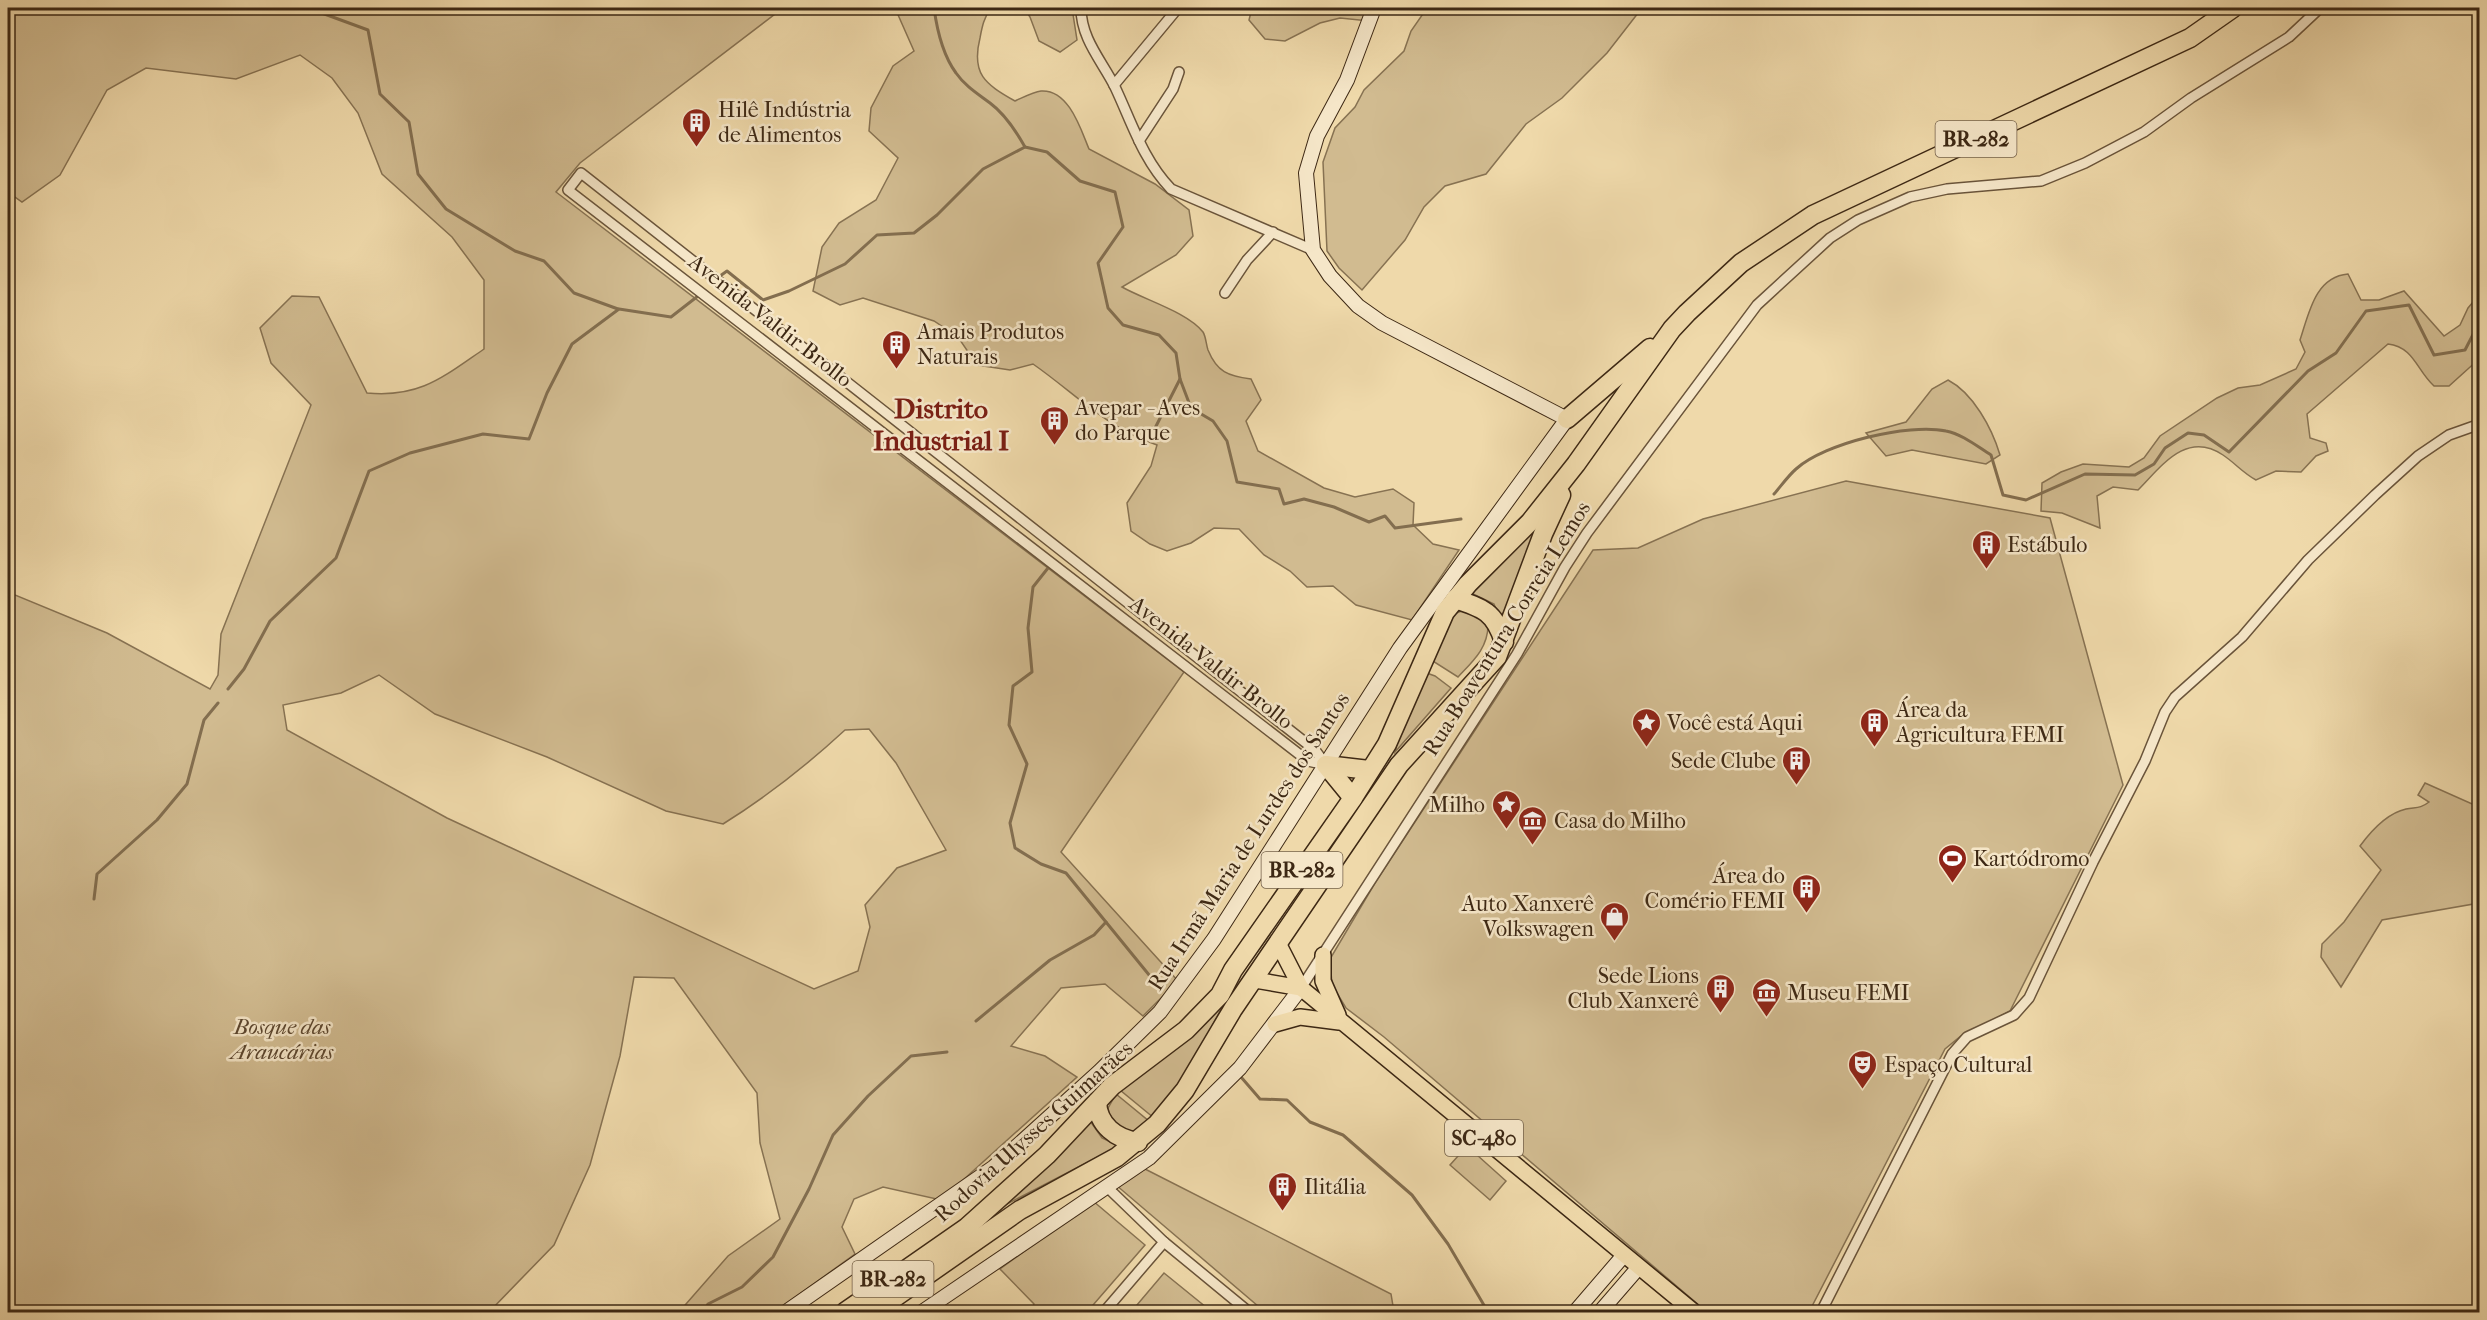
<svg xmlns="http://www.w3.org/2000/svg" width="2487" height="1320" font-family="'IM FELL French Canon',serif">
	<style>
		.green { fill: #d1bb90; stroke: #877252; stroke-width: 1.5; fill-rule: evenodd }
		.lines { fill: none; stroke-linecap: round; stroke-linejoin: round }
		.stream { stroke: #836e4f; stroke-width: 3 }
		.street-casing { stroke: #6a543a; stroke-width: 12 }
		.secondary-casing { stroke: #3d2814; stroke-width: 16 }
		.primary-casing { stroke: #3d2814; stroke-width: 18 }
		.highway-casing { stroke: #3d2814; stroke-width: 21 }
		.street { stroke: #f5e6c8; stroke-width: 9 }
		.secondary { stroke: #f5e6c8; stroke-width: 14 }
		.primary { stroke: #efd9aa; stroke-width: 15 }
		.highway { stroke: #efd9aa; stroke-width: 18 }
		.labels { text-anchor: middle; stroke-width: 5; stroke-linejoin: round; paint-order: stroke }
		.shield { fill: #f5e6c8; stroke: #74614a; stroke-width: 1.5 }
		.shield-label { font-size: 21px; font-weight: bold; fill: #3d2814 }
		.poi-label { font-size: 22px; fill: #3d2814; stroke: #f5e6c8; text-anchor: start }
		.street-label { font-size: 22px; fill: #3d2814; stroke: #f5e6c8 }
		.park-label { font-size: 22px; font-style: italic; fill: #5b452d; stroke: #f5e6c8 }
		.district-label { font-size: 28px; font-weight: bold; fill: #7a1f14; stroke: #f5e6c8 }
	</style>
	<rect width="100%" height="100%" fill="#efd9aa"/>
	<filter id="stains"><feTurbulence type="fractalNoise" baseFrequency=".00333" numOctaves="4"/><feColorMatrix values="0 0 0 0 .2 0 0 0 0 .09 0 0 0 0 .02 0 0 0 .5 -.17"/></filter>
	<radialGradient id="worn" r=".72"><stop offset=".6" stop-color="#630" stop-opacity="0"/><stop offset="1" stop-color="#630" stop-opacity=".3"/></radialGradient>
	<g class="green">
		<path d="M8 8H783L580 163 556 192 1184 672 1061 852 1178 981 1143 1016 1105 984 1061 988 1011 1046 1045 1056 1077 1077 941 1200 883 1187 854 1199 842 1227 855 1254 775 1312H679L728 1256 780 1219 760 1143 757 1093 674 978 634 977 620 1056 590 1165 554 1245 489 1312H8V592L107 633 210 689 218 675 221 634 311 405 271 363 260 328 292 296 319 297 367 393C420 398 443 377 484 349V280L452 237 382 174 358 113 332 78 300 55 236 79 146 68 107 90 60 175 22 202 8 192ZM379 675 435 714 547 757 666 811 723 824C768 796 806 766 845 730L869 729 896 763 946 850 897 868 865 905 870 927 858 971 814 989 447 818 287 730 283 705 341 693Z"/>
		<path d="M895 8H991C984 17 982 27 980 38 971 74 985 84 1015 101 1022 98 1033 92 1041 91 1069 89 1081 130 1089 149L1155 184 1189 210 1193 236 1176 255 1122 287C1145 300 1187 312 1203 332 1206 337 1206 344 1208 350 1217 372 1228 376 1251 379L1261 400 1246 421 1258 451 1324 488 1355 497 1393 489 1414 503 1413 525 1433 544 1459 550 1412 620 1356 605 1333 586 1307 587 1290 571 1264 555 1239 529 1214 528 1191 543 1167 551 1150 544 1131 531 1127 503 1151 466 1157 445C1105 427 1076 394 1033 364L1010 370 977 365 958 337 934 321 863 298 840 305 813 291 822 247 839 223 876 200 898 158 869 131 871 108 893 66 914 51Z"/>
		<polygon points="1024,8 1072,8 1077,40 1060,52 1039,41 1030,17"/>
		<polygon points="1252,8 1374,8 1369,21 1340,18 1320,23 1285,41 1265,39 1249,20"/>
		<polygon points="1427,8 1642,8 1607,53 1562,98 1526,124 1486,174 1445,186 1424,207 1405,240 1362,290 1339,268 1327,251 1323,162 1335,128 1355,107 1364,90 1404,51 1411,31"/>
		<path d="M2348 274 2361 300H2379L2404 291 2444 336 2460 325 2468 308 2479 295V359L2449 386H2434C2417 371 2414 347 2388 344L2307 414 2310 438 2326 443 2328 451 2316 456 2301 472 2276 471 2256 480C2243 473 2235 463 2223 455 2186 430 2161 467 2138 490L2113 487 2097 496 2100 528 2062 513 2041 511 2042 483 2061 472 2083 464 2129 467 2144 458 2160 436 2217 398 2238 388 2260 385 2296 369 2305 352 2300 340C2309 313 2315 277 2348 274Z"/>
		<path d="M1948 380C1973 393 1992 428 2000 455L1986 464 1912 450 1886 456 1866 433 1906 422 1932 389Z"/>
		<polygon points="1846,481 2050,518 2123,785 2010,1011 1961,1036 1945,1049 1809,1312 1707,1312 1384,1037 1346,1008 1332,985 1330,959 1375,883 1593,550 1638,548 1703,519"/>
		<polygon points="1545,512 1507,606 1500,619 1494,604 1469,592"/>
		<path d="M1464 610 1473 612 1488 625C1488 648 1473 661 1458 677L1428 658 1454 614Z"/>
		<polygon points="1421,671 1435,676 1451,688 1395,752 1400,728"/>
		<path d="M2425 783 2479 807V903L2382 920 2341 987 2321 957 2322 944 2344 922 2381 870 2360 846C2371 831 2388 813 2406 809 2416 807 2420 809 2429 802L2418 795Z"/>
		<path d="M1226 1000 1186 1075 1154 1118 1120 1090C1159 1061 1196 1038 1226 1000Z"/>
		<polygon points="1116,1094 1150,1122 1131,1133 1118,1129 1107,1110"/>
		<polygon points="1088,1118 1102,1138 1119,1146 1005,1205 1049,1165"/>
		<polygon points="1467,1146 1506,1181 1490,1200 1450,1165"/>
		<polygon points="1145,1169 1391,1294 1394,1312 1265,1312 1116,1185"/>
		<polygon points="1093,1201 1145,1245 1087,1312 1031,1312 1034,1304 1000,1269"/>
		<polygon points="1164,1273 1212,1312 1131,1312"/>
	</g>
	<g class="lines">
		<g class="stream">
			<path d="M934 8C937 30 942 54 956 73 965 86 978 94 990 103 1005 114 1016 131 1025 147L1047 152 1080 181 1115 192 1123 227 1098 263 1108 308 1123 325 1159 335 1176 353 1180 379 1191 408 1213 421 1227 441 1237 482 1279 489 1284 504 1304 499 1334 507 1369 522 1385 516 1395 528 1461 519"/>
			<polyline points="319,12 368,30 380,94 409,122 418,174 446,209 515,251 544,261 574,293 618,309"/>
			<polyline points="720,276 727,271 763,300 789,291 845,264 877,235 914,233 937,215 983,169 1025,147"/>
			<polyline points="1151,436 1180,379"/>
			<path d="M1774 494C1781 486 1788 476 1796 469 1825 443 1908 423 1946 431 1962 434 1978 447 1991 455L2003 495 2026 500 2085 474 2135 475 2154 464 2165 448 2188 433 2204 435 2229 452 2308 371 2336 353 2366 311 2409 305 2434 355 2465 350 2480 321"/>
			<polyline points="1048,568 1033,587 1028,628 1032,672 1013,686 1009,725 1027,764 1010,823 1015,848 1041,864 1066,873 1154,981"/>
			<polyline points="228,689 244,669 270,621 336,558 369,471 410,453 483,434 529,439 547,393 572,344 619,309 671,317 698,296"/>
			<polyline points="94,899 97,874 157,820 187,784 204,720 218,703"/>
			<polyline points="976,1021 1050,960 1094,935 1106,922"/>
			<polyline points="1241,1077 1260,1099 1287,1100 1310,1122 1343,1135 1412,1195 1448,1244 1488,1312"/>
			<polyline points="704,1312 708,1304 742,1287 773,1257 809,1189 833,1135 868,1096 911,1056 947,1052"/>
		</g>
		<defs>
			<g id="street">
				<path d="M1081 8C1081 39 1102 61 1115 87 1132 123 1143 160 1171 189L1313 250"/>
				<polyline points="1114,85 1178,8"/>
				<polyline points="1139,141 1173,89 1179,72"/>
				<polygon points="581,173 1315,750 1326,765 1308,761 568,190"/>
				<polyline points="1225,293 1247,260 1273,232"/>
				<polyline points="1301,988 1517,654 1565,567 1587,533 1757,305 1830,238 1858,220 1910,197 1947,189 2041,181 2085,163 2144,132 2191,98 2289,37 2320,8"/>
				<polyline points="1106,1186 1164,1242 1249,1312"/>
				<polyline points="1104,1312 1164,1242"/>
				<polyline points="1821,1312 1952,1054 1967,1037 2014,1015 2029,998 2093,862 2145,761 2165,712 2175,697 2242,637 2308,560 2375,495 2418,456 2449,435 2480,424"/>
			</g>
			<g id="secondary">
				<polyline points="786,1312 994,1167 1099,1072 1160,1012 1214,939 1400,648 1567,419 1382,323 1358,306 1330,276 1313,250 1306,173 1317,136 1347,80 1374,8"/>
				<polyline points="922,1312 1149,1158 1240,1068 1301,988"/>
				<polyline points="1575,1312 1624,1255"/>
				<polyline points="1600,1312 1639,1267"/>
			</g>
			<g id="primary">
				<polyline points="1279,945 1301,988 1694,1312"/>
				<polyline points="1323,955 1323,981 1338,1015"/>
				<polyline points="1255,980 1301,988"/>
				<polyline points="1275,1024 1300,1017 1339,1022"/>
			</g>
			<g id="highway">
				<polyline points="1567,419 1650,348"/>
				<path d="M1455 599C1483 608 1495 612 1504 642"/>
				<polyline points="1326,765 1369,770"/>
				<polyline points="1326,765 1353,798"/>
				<path d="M1097 1102C1098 1125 1116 1139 1138 1142"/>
				<polyline points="845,1312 966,1228 1047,1155 1112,1086 1186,1030 1220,995 1233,970 1353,798 1387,744 1445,612 1468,584 1530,522 1576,464 1672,329 1687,313 1741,263 1813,215 2190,38 2233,8"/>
				<polyline points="874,1312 1020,1210 1117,1157 1157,1124 1185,1090 1233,1009 1399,765 1497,657 1543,534 1561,495"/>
			</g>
		</defs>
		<use href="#street" class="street-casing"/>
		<use href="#secondary" class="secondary-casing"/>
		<use href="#primary" class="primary-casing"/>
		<use href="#highway" class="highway-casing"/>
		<use href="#street" class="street"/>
		<use href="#secondary" class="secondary"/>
		<use href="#primary" class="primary"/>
		<use href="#highway" class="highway"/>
	</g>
	<defs>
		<symbol id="building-pin" viewBox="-11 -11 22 30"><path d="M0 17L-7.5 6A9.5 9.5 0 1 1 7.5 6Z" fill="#8f2418" stroke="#f5e6c8"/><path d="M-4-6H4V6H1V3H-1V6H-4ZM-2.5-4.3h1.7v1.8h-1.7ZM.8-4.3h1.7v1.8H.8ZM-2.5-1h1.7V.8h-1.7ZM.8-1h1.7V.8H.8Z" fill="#fff"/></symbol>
		<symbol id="sight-pin" viewBox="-11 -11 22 30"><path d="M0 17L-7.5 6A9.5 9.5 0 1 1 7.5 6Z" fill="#8f2418" stroke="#f5e6c8"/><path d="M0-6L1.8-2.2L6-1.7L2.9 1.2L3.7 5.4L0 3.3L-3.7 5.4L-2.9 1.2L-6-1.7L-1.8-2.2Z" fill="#fff"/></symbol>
		<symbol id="museum-pin" viewBox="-11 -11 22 30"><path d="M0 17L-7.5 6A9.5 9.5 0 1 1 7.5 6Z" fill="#8f2418" stroke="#f5e6c8"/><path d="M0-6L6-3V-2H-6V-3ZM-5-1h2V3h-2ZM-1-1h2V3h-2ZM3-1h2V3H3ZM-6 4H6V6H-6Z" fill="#fff"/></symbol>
		<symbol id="stadium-pin" viewBox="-11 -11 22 30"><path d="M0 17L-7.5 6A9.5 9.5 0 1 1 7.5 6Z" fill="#8f2418" stroke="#f5e6c8"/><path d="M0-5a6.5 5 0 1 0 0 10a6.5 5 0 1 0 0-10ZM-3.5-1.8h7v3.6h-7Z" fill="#fff"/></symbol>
		<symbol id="shop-pin" viewBox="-11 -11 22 30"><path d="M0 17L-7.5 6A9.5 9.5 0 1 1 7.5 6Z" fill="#8f2418" stroke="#f5e6c8"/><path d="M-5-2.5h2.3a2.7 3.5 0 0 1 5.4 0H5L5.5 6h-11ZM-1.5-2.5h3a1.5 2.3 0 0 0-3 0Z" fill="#fff"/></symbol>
		<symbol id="theatre-pin" viewBox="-11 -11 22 30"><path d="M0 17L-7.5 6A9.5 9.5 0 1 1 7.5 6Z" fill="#8f2418" stroke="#f5e6c8"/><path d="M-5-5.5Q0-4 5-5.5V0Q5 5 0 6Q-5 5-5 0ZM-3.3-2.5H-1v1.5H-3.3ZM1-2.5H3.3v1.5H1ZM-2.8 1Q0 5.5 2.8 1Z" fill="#fff"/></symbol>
	</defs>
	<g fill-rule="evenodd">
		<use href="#building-pin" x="680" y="106" width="33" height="45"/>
		<use href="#building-pin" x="880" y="328" width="33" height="45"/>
		<use href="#building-pin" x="1038" y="404" width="33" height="45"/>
		<use href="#building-pin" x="1970" y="528" width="33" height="45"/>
		<use href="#sight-pin" x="1630" y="706" width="33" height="45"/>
		<use href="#building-pin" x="1858" y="706" width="33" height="45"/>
		<use href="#building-pin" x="1780" y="744" width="33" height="45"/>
		<use href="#sight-pin" x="1490" y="788" width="33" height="45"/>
		<use href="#museum-pin" x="1516" y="804" width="33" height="45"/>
		<use href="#stadium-pin" x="1936" y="842" width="33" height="45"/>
		<use href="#building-pin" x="1790" y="872" width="33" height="45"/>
		<use href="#shop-pin" x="1598" y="900" width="33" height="45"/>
		<use href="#building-pin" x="1704" y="972" width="33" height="45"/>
		<use href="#museum-pin" x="1750" y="976" width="33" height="45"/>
		<use href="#theatre-pin" x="1846" y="1048" width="33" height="45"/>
		<use href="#building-pin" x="1266" y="1170" width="33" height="45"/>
	</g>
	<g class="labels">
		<g class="shield">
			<rect x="1935.5" y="121" width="81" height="36" rx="4.5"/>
			<rect x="1261.5" y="852" width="81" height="36" rx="4.5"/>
			<rect x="1445" y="1120" width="78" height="36" rx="4.5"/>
			<rect x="852.5" y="1261" width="81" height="36" rx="4.5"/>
		</g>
		<g class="shield-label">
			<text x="1976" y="146">BR-282</text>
			<text x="1302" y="877">BR-282</text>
			<text x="1484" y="1145">SC-480</text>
			<text x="893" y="1286">BR-282</text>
		</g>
		<g class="poi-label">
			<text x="718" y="117">Hilê Indústria<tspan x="718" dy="25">de Alimentos</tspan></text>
			<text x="917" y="339">Amais Produtos<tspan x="917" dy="25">Naturais</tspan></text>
			<text x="1075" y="415">Avepar - Aves<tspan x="1075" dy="25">do Parque</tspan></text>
			<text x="2007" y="552">Estábulo</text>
			<text x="1896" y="717">Área da<tspan x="1896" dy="25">Agricultura FEMI</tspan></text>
			<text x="1667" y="730">Você está Aqui</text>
			<text x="1776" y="768" text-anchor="end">Sede Clube</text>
			<text x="1485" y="812" text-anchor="end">Milho</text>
			<text x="1554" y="828">Casa do Milho</text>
			<text x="1973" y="866">Kartódromo</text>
			<text x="1785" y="883" text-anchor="end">Área do<tspan x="1785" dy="25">Comério FEMI</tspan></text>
			<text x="1594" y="911" text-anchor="end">Auto Xanxerê<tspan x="1594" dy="25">Volkswagen</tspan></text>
			<text x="1699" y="983" text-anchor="end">Sede Lions<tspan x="1699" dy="25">Club Xanxerê</tspan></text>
			<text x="1787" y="1000">Museu FEMI</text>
			<text x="1884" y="1072">Espaço Cultural</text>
			<text x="1304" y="1194">Ilitália</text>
		</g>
		<g class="street-label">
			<text transform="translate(771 320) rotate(38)" y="8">Avenida Valdir Brollo</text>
			<text transform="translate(1506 628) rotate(-58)" y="8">Rua Boaventura Correia Lemos</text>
			<text transform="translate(1212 662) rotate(38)" y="8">Avenida Valdir Brollo</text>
			<text transform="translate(1248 841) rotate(-57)" y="8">Rua Irmã Maria de Lurdes dos Santos</text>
			<text transform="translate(1033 1131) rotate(-42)" y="8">Rodovia Ulysses Guimarães</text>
		</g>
		<g class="park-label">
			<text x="282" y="1034">Bosque das<tspan x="282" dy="25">Araucárias</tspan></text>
		</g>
		<g class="district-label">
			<text x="941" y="418">Distrito<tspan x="941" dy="32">Industrial I</tspan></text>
		</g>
	</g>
	<rect width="2487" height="1320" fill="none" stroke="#efd9aa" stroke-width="30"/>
	<rect x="9" y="9" width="2469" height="1302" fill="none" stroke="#3d2814" stroke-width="3"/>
	<rect x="15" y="15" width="2457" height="1290" fill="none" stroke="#3d2814" stroke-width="1.5"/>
	<rect width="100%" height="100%" filter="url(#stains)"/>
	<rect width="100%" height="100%" fill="url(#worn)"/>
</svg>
